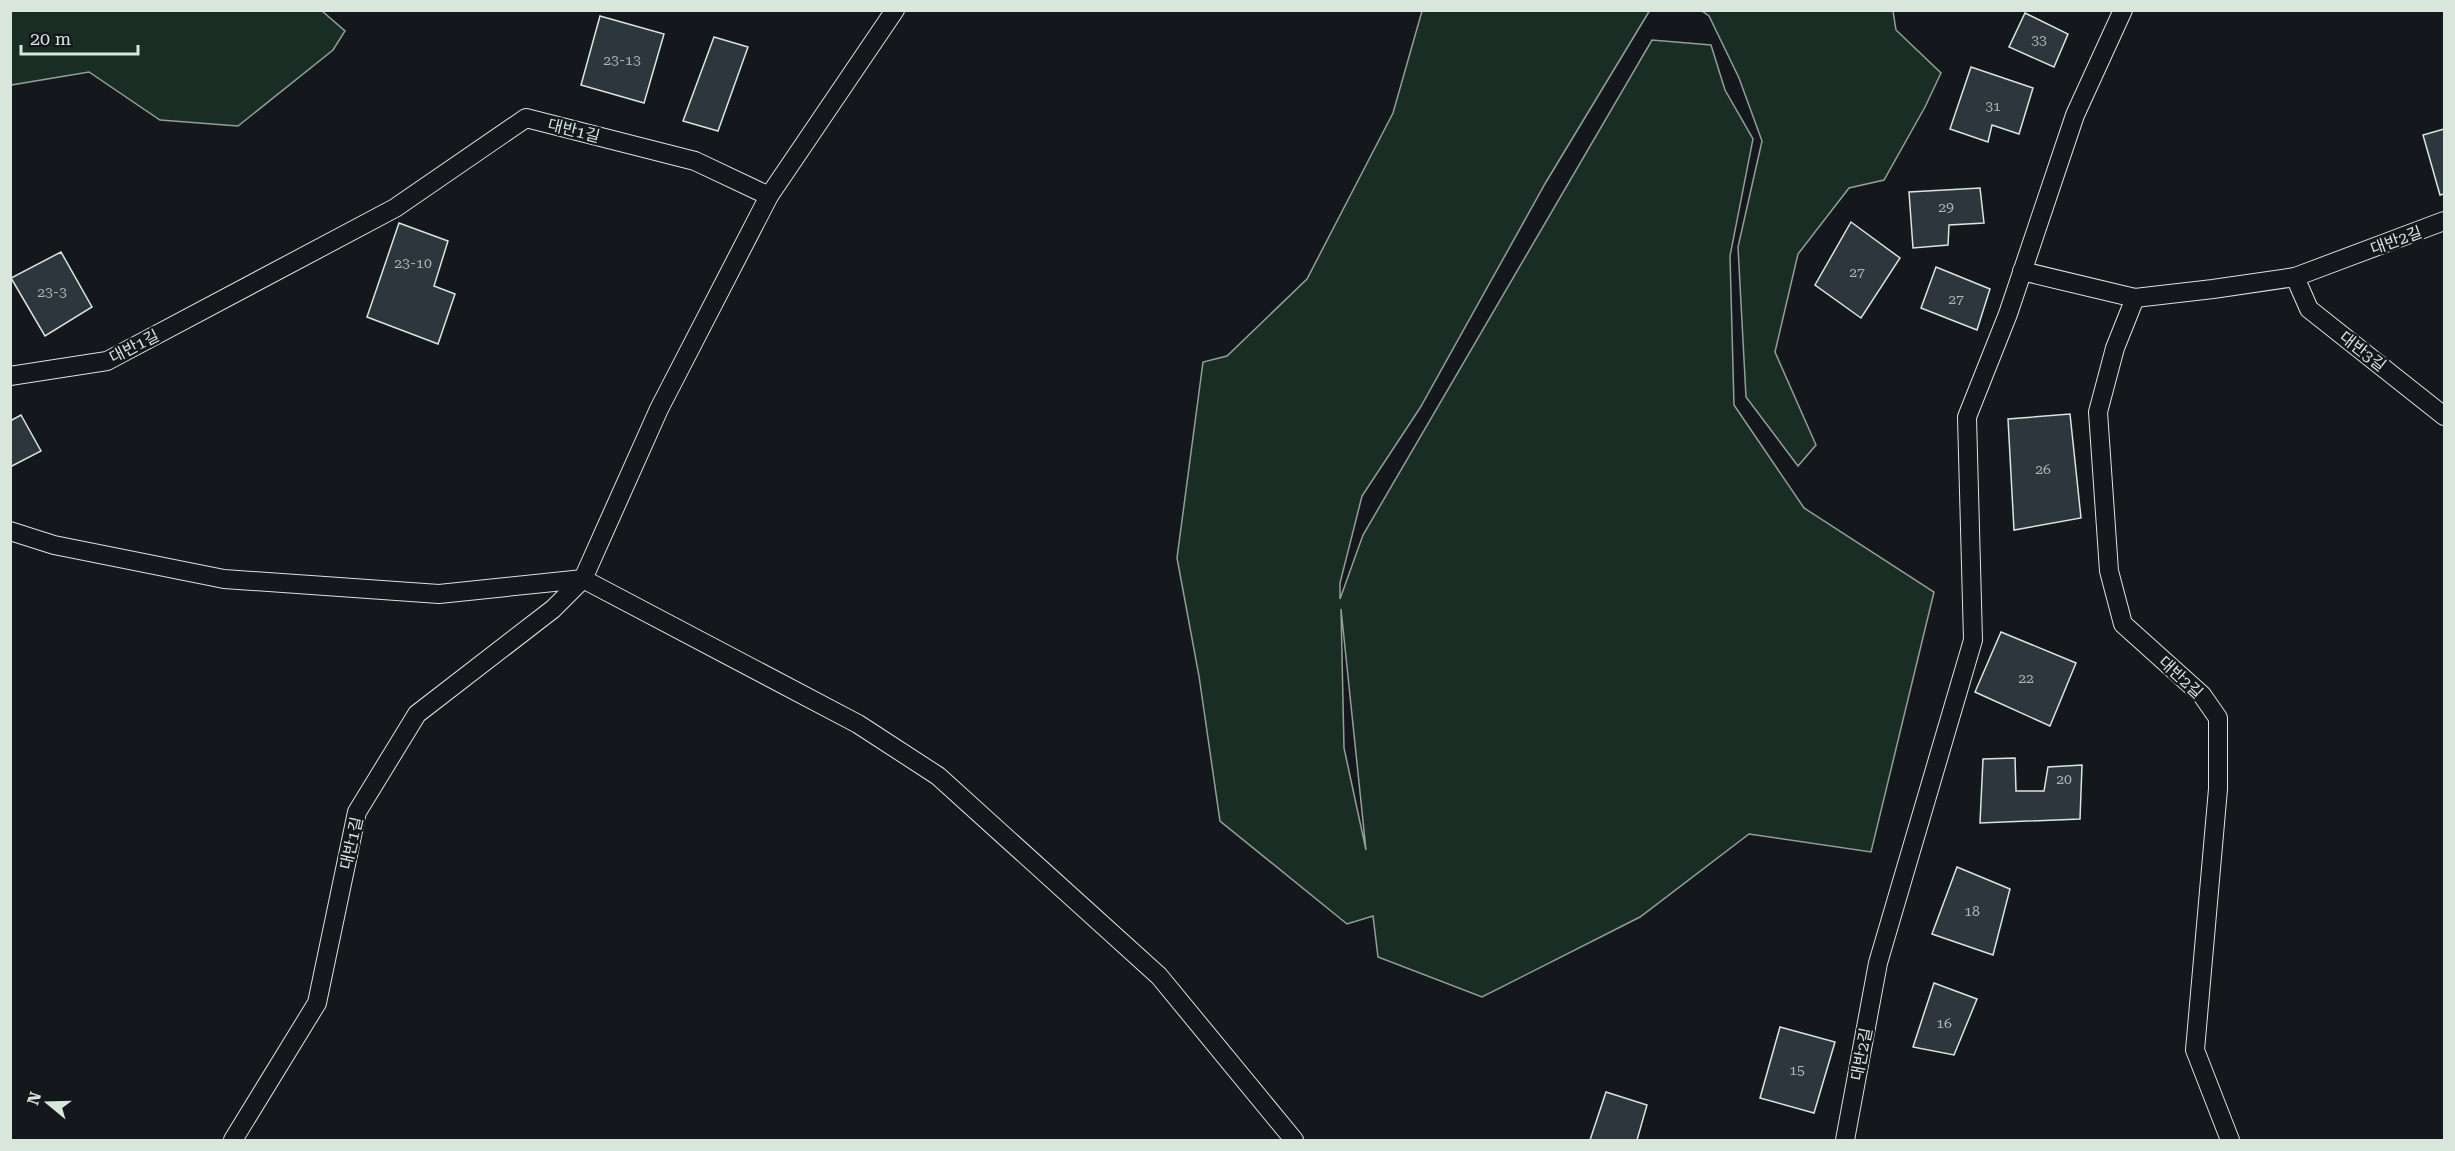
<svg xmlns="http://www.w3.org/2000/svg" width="2455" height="1151" font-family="'Roboto Serif','Noto Sans KR',serif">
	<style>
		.green { fill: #1a2d24; stroke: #939e99; stroke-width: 1.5; fill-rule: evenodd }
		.building { fill: #2c363c; stroke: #d8e6dc; stroke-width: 1.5 }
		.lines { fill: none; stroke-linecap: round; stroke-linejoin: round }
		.lane-casing { stroke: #d8e6dc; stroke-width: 20 }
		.lane { stroke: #14181c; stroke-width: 18 }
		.labels { text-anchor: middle; stroke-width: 4.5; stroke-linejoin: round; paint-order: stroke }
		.number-label { font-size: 14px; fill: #adbab4 }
		.street-label { font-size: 16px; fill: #d8e6dc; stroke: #14181c }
	</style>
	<rect width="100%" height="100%" fill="#14181c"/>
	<g class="green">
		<polygon points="11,10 322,11 345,31 333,50 238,126 160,120 89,72 11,85"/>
		<path d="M1650 10 1546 182 1420 408 1362 496 1340 583V599L1363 535 1652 40 1711 45 1725 90 1753 139 1730 256 1734 405 1804 508 1934 592 1871 852 1749 834 1640 917 1482 997 1378 957 1373 916 1347 924 1220 821 1199 676 1177 558 1203 362 1227 356 1307 279 1393 113 1422 11ZM1341 609 1366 850 1344 748Z"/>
		<polygon points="1702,11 1893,11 1896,30 1941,73 1925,107 1884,180 1849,188 1798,254 1775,352 1816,445 1798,466 1746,397 1738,247 1762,141 1739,78 1709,16"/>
	</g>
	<g class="building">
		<polygon points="2025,13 2068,34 2054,67 2009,47"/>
		<polygon points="600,16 664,34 644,103 581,85"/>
		<polygon points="714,37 748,47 718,131 683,121"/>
		<polygon points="1971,67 2033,88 2019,134 1992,125 1988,142 1950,129"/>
		<polygon points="2444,129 2444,194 2440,195 2423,135"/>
		<polygon points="1980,188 1984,223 1949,225 1948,245 1913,248 1909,192"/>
		<polygon points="1851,222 1900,258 1861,318 1815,285"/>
		<polygon points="399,223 448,241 434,286 455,294 438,344 367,317"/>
		<polygon points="61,252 92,307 45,336 11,278"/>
		<polygon points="1936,267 1990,289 1977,330 1921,308"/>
		<polygon points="2070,414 2081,518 2014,530 2008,419"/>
		<polygon points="21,415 41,451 10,467 10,421"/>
		<polygon points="2001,632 2076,663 2050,726 1975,692"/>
		<polygon points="2015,758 2016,791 2044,791 2048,767 2082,765 2080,819 1980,823 1983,759"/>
		<polygon points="1957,867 2010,889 1993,955 1932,934"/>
		<polygon points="1934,983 1977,999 1954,1055 1913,1047"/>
		<polygon points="1780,1027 1835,1042 1814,1113 1760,1098"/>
		<polygon points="1606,1092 1647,1105 1637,1140 1590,1140"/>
	</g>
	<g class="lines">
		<defs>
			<g id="lane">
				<polyline points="769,196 895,10"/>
				<polyline points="2022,271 2135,298 2213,289 2295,277 2444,221"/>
				<polyline points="2295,277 2309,309 2444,416"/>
				<polyline points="2135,298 2115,348 2098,412 2109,571 2123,624 2202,695 2218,718 2218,789 2195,1050 2230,1140"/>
				<polyline points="10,376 107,361 395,208 526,118 695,161 769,196 659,409 583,579 553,609 417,714 357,812 317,1003 233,1140"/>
				<polyline points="10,531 54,545 224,579 439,594 583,579"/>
				<polyline points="583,579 858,724 938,776 1159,976 1294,1140"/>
				<polyline points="1845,1140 1878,963 1973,640 1967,417 2008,314 2075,115 2123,10"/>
			</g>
		</defs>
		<use href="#lane" class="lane-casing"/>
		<use href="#lane" class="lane"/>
	</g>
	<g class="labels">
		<g class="number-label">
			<text x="2039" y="45">33</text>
			<text x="622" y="65">23-13</text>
			<text x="1993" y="111">31</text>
			<text x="1946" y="212">29</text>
			<text x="413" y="268">23-10</text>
			<text x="1857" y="277">27</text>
			<text x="52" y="297">23-3</text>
			<text x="1956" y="304">27</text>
			<text x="2043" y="474">26</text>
			<text x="2026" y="683">22</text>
			<text x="2064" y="784">20</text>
			<text x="1972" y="916">18</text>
			<text x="1944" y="1028">16</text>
			<text x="1797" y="1075">15</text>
		</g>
		<g class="street-label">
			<text transform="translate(574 130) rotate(14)" y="6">대반1길</text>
			<text transform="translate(2396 240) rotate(-20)" y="6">대반2길</text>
			<text transform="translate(134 346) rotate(-27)" y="6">대반1길</text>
			<text transform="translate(2363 351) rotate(38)" y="6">대반3길</text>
			<text transform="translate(2181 677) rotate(43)" y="6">대반2길</text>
			<text transform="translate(351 843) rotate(-77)" y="6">대반1길</text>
			<text transform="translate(1861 1054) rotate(-79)" y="6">대반2길</text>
		</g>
	</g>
	<rect width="2455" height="1151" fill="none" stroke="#d8e6dc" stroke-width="24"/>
	<g transform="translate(48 1103) rotate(289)" stroke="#14181c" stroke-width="4.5" paint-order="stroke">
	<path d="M0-4.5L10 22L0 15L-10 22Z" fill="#d8e6dc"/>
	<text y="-9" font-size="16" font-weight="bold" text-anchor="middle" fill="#d8e6dc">N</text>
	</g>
	<path d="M21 45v9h117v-9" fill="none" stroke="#d8e6dc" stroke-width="3"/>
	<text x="30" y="45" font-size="18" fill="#d8e6dc" stroke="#14181c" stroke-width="4.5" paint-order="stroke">20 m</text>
</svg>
